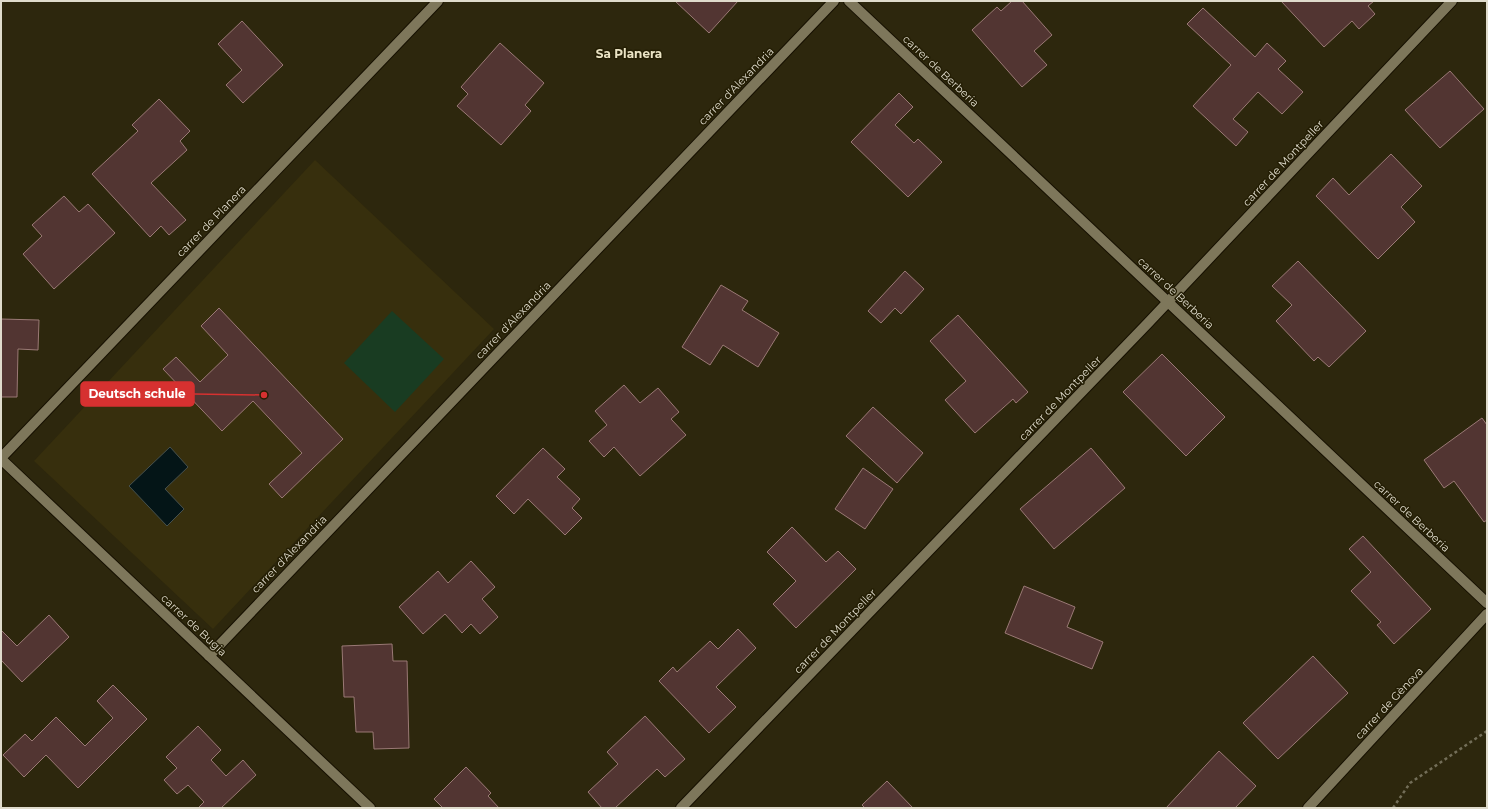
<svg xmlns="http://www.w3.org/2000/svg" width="1488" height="809" font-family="Montserrat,sans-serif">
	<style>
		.built { fill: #372f0d }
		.green { fill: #193c22 }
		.water { fill: #041517; stroke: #46504d }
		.building { fill: #523532; stroke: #9a7975 }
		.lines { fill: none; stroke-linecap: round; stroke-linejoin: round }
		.minor-casing { stroke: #161000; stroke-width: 12 }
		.path { stroke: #736e58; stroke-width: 2.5; stroke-dasharray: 3 3; stroke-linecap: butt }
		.minor { stroke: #7e775b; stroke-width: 10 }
		.labels { text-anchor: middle; stroke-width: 3; stroke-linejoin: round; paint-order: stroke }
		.street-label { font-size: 11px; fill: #dfdbcc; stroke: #241e04 }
		.neighbourhood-label { font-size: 12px; font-weight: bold; fill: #eae3c4; stroke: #241e04 }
		.leader { fill: none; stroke: #d63130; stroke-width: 1.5 }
		.callout-dot { fill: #d63130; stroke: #241e04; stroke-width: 1.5 }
		.callout { fill: #d63130; stroke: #d63130; stroke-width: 1.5 }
		.callout-label { font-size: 12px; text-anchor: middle; font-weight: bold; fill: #fff }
	</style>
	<rect width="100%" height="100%" fill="#2d270d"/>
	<polygon class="built" points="315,160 494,329 213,629 34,461"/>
	<polygon class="green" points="392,311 444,359 395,412 344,363"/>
	<polygon class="water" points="170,447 188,467 165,489 184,509 167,526 129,486"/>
	<g class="building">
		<polygon points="675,1 738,1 709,33"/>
		<polygon points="1012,1 1022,1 1052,35 1034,51 1047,65 1022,87 972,30 997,7 1001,11"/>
		<polygon points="1281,1 1374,1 1368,6 1375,14 1359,29 1352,21 1324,47"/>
		<polygon points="1203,8 1255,57 1267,43 1286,61 1278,69 1303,92 1282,114 1258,92 1233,119 1248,132 1236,146 1193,106 1231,65 1187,24"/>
		<polygon points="242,21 283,65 243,103 226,85 242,70 218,44"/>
		<polygon points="500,43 544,83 525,105 531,111 501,145 457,106 468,94 461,87"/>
		<polygon points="1450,71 1484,109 1440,148 1405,110"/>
		<polygon points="899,93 913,107 895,125 914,143 918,139 942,162 908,197 851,142"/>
		<polygon points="159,99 190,131 180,141 187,150 151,183 186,220 169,235 161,226 150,237 92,174 138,131 132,125"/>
		<polygon points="1391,154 1422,186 1401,207 1415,222 1378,259 1316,196 1333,178 1349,195"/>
		<polygon points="64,196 79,212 88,204 115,233 54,289 23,254 42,236 32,225"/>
		<polygon points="1298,261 1366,331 1329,367 1318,357 1314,361 1276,321 1292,305 1272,286"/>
		<polygon points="905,271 924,289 901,314 895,308 881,323 868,311"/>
		<polygon points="721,285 748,301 742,310 779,333 758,367 723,345 710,365 682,347"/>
		<polygon points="1,294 1,319 39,320 38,350 18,349 17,397 1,397"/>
		<polygon points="219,308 343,439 282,498 269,484 302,453 253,401 222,431 163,369 176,357 200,382 228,355 201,326"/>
		<polygon points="958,315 1028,392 1016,403 1013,399 975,433 945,400 966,381 930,341"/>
		<polygon points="1162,354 1225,417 1186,456 1123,392"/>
		<polygon points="624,385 640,403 658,388 679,412 671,419 686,435 640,476 614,447 604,457 589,441 607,425 595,411"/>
		<polygon points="873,407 923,453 897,483 846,436"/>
		<polygon points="1482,418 1487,425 1487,520 1484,522 1454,481 1444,488 1424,460"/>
		<polygon points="543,448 565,469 557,477 580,499 572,508 582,518 565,535 528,499 514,514 496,496"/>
		<polygon points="1091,448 1125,488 1054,549 1020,509"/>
		<polygon points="863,468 893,489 865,529 835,509"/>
		<polygon points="792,527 826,562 838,551 856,569 796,628 773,604 796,581 767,552"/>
		<polygon points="1363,536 1431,609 1394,644 1377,625 1381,622 1351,591 1371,572 1349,549"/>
		<polygon points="471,561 495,587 482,599 498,617 480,634 471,624 462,633 445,614 423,634 399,607 438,571 448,583"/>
		<polygon points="1024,586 1075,607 1067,627 1103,642 1092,669 1005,633"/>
		<polygon points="49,615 69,637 22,682 1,660 1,630 17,646"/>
		<polygon points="738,629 756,648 716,687 736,707 709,733 659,681 673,667 677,672 710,641 718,649"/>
		<polygon points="392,644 393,661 407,661 409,748 374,749 373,732 356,732 354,697 344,697 342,646"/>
		<polygon points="1313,656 1348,693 1278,759 1243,723"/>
		<polygon points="113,685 147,719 78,788 46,755 24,777 3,755 25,734 32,741 56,717 85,746 113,718 97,701"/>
		<polygon points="645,716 685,759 665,777 657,769 615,808 602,808 588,792 618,764 607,752"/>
		<polygon points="198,726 221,750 211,760 226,776 243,760 256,775 221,808 198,808 204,802 188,785 177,794 164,780 177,768 166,757"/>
		<polygon points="1219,751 1256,786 1235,808 1166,808"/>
		<polygon points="466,767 491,793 488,796 499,808 443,808 434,799"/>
		<polygon points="887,781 913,808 865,808 862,805"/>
	</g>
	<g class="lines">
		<defs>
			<g id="minor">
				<polyline points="849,1 1487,603"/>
				<polyline points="1,458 438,1"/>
				<polyline points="1,459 370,808"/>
				<polyline points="209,656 834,1"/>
				<polyline points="681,808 1148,323 1452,1"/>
				<polyline points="1308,808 1487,614"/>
			</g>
		</defs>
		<use href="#minor" class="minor-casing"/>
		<polyline class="path" points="1393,808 1410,783 1487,731"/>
		<use href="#minor" class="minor"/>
	</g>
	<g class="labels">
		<g class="street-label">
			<text transform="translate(941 71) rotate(43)" y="4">carrer de Berberia</text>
			<text transform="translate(736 86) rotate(-46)" y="4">carrer d'Alexandria</text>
			<text transform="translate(1283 163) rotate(-47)" y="4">carrer de Montpeller</text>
			<text transform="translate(211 221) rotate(-46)" y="4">carrer de Planera</text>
			<text transform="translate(1176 293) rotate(43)" y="4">carrer de Berberia</text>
			<text transform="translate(513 320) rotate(-46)" y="4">carrer d'Alexandria</text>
			<text transform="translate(1060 398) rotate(-46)" y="4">carrer de Montpeller</text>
			<text transform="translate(1412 516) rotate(43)" y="4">carrer de Berberia</text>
			<text transform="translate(289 554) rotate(-46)" y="4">carrer d'Alexandria</text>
			<text transform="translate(194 625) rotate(43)" y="4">carrer de Bugia</text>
			<text transform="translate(835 631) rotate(-46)" y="4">carrer de Montpeller</text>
			<text transform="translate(1389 703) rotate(-47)" y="4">carrer de Gènova</text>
		</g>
		<g class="neighbourhood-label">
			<text x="629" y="58">Sa Planera</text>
		</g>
	</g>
	<path class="leader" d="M264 395L194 394"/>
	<circle class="callout-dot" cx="264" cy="395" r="4"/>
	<rect class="callout" x="81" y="382" width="113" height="24" rx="4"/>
	<g class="callout-label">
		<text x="137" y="398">Deutsch schule</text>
	</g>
	<rect width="1488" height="809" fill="none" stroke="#dfdbcc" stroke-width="4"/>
</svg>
